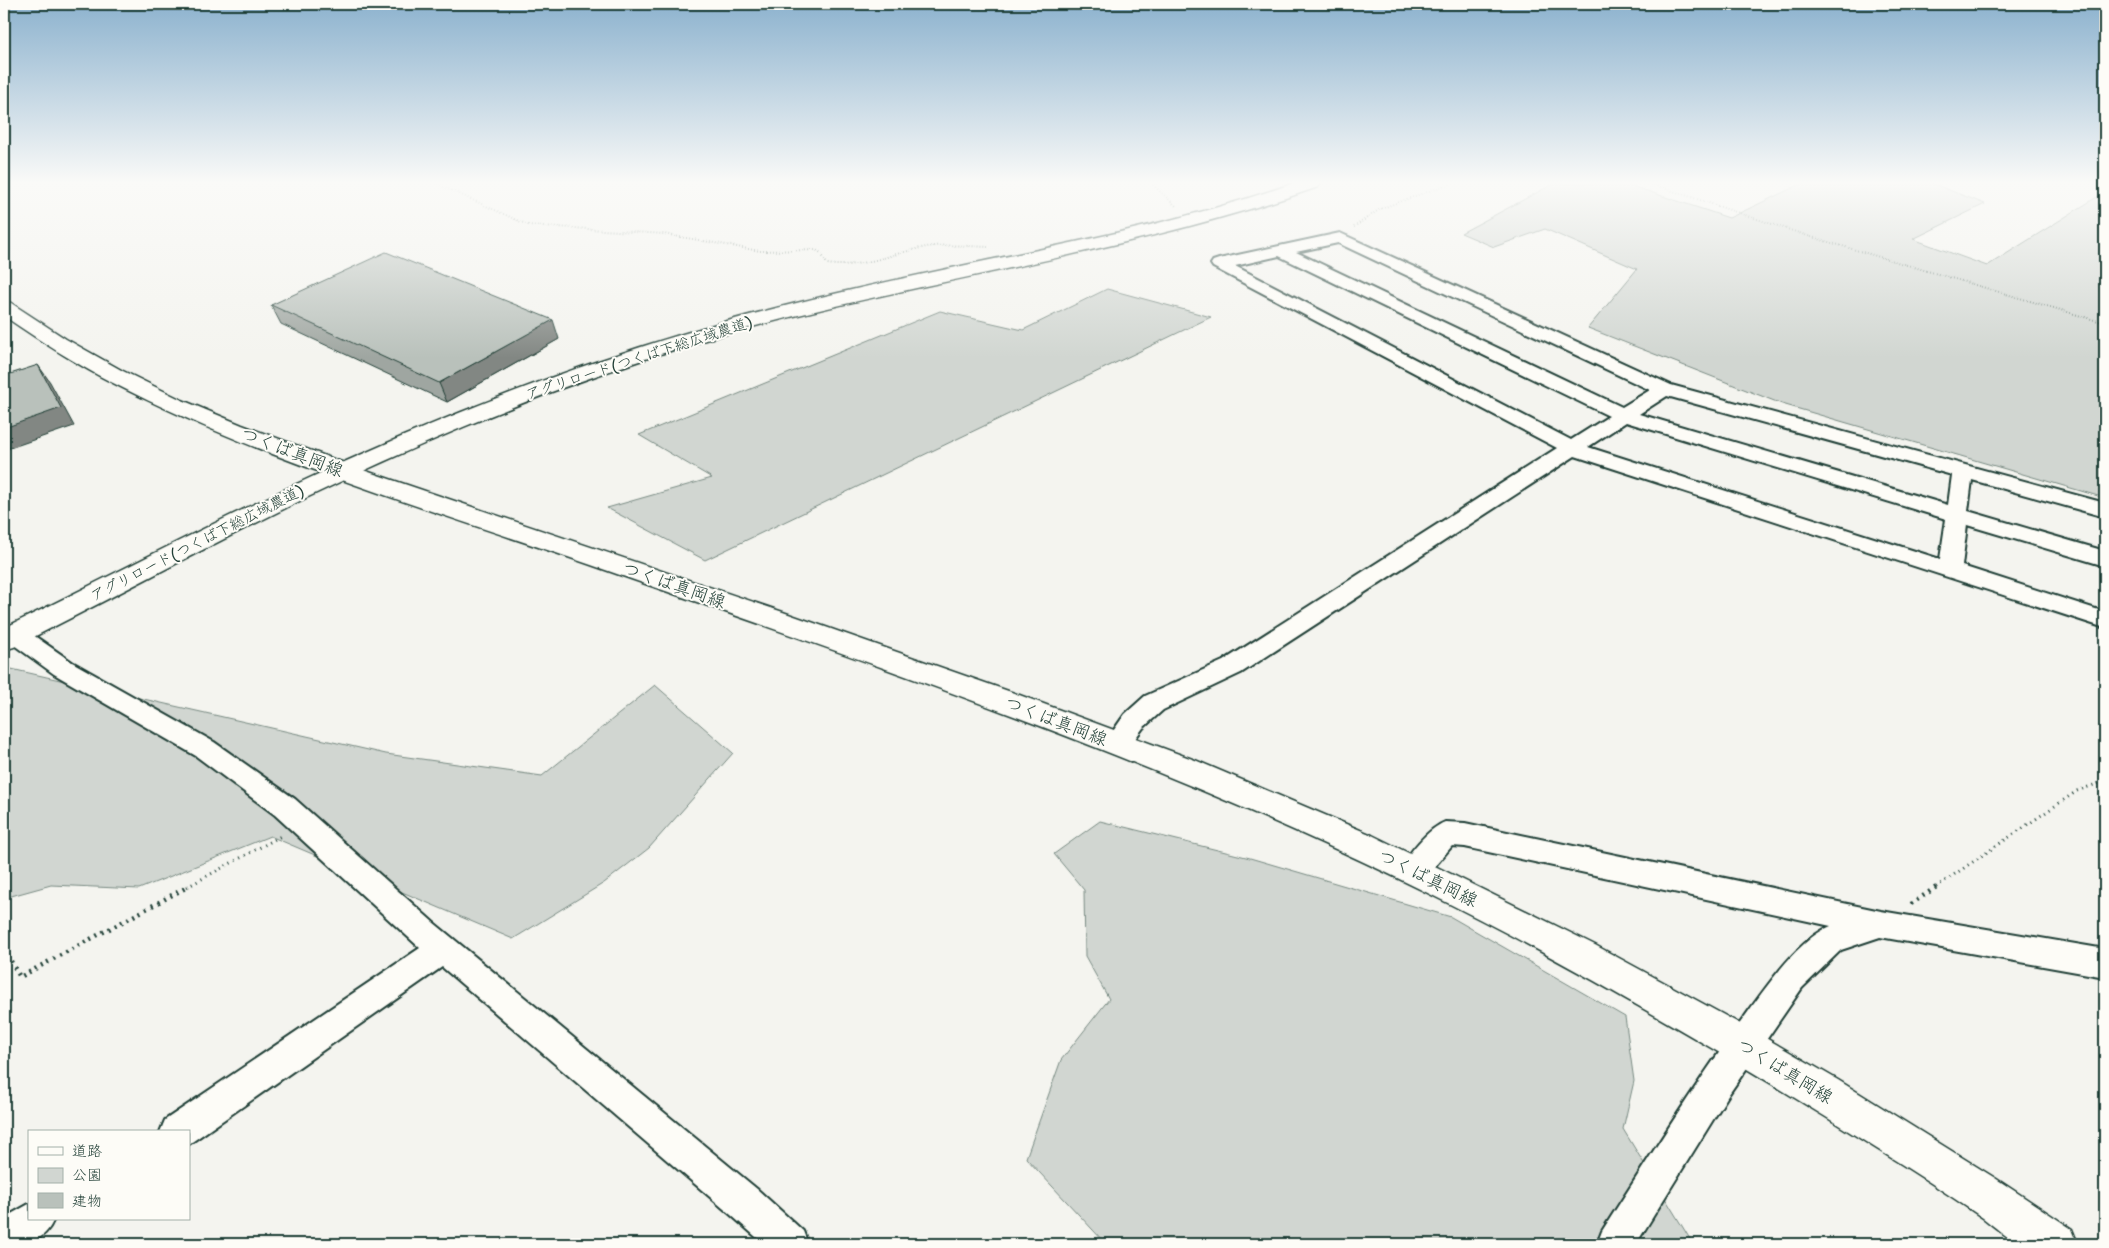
<svg xmlns="http://www.w3.org/2000/svg" width="2109" height="1248" font-family="'Shantell Sans','Klee One',sans-serif">
	<style>
		.green { fill: #d1d6d1; stroke: #788a82 }
		.lines { fill: none; stroke-linecap: round; stroke-linejoin: round }
		.street-casing { stroke: #1f3d34; stroke-width: 4 }
		.secondary-casing { stroke: #1f3d34; stroke-width: 3 }
		.primary-casing { stroke: #1f3d34; stroke-width: 3 }
		.path-far2 { stroke: #1f3d34; stroke-width: 2; stroke-dasharray: 0.5 2.5; stroke-linecap: butt }
		.path-far1 { stroke: #1f3d34; stroke-width: 3; stroke-dasharray: 1 4.5; stroke-linecap: butt }
		.path { stroke: #1f3d34; stroke-width: 4.5; stroke-dasharray: 2 5; stroke-linecap: butt }
		.street { fill: #fdfcf7; fill-rule: evenodd }
		.secondary { fill: #fdfcf7; fill-rule: evenodd }
		.primary { fill: #fdfcf7; fill-rule: evenodd }
		.wall { fill: #9fa6a1; stroke: #1f3d34 }
		.shaded-wall { fill: #828783; stroke: #1f3d34 }
		.building { fill: #b9c1bb; stroke: #1f3d34 }
		.labels { text-anchor: middle; stroke-width: 4; stroke-linejoin: round; paint-order: stroke }
		.far-street-label { font-size: 15px; fill: #1f3d34; stroke: #fdfcf7 }
		.street-label { font-size: 18px; fill: #1f3d34; stroke: #fdfcf7 }
	</style>
	<rect width="100%" height="100%" fill="#f4f4ef"/>
	<filter id="ink" filterUnits="userSpaceOnUse"><feTurbulence type="fractalNoise" baseFrequency=".02" numOctaves="2"/><feDisplacementMap in="SourceGraphic" scale="10" xChannelSelector="R" yChannelSelector="G"/><feConvolveMatrix kernelMatrix="1 2 1 2 8 2 1 2 1" color-interpolation-filters="sRGB"/></filter>
	<g filter="url(#ink)">
		<g class="green">
			<polygon points="1555,183 1623,183 1729,218 1803,183 1931,183 1985,204 1913,239 1987,266 2105,192 2105,498 1782,404 1588,328 1637,269 1545,229 1494,247 1461,233"/>
			<polygon points="1107,289 1211,317 705,560 607,508 712,478 639,435 940,311 1023,330"/>
			<polygon points="4,662 7,668 386,754 542,776 655,685 733,753 649,848 604,883 513,939 270,836 139,889 51,885 4,898"/>
			<polygon points="1100,821 1250,858 1451,917 1625,1017 1634,1081 1623,1129 1693,1244 1106,1244 1026,1158 1061,1060 1109,999 1085,956 1084,890 1054,854"/>
		</g>
		<g class="lines">
			<defs>
				<g id="street">
					<path d="M1340 233 1671 385 2105 503V517L1972 480 1968 511 2105 551V566L1967 525 1962 566 2105 612V628L1575 456 1241 673 1163 710 1143 728 1126 751 1117 754 1108 751 1104 744 1125 714 1145 696 1223 661 1557 448 1213 267 1211 264 1213 261 1219 259ZM1338 243 1650 390 1622 407 1296 252ZM1279 256 1609 416 1571 440 1235 266ZM1667 396 1952 475 1948 505 1639 414ZM1626 422 1946 519 1940 559 1588 447Z"/>
					<polygon points="15,625 23,628 72,662 214,742 295,799 433,922 757,1189 803,1231 808,1244 764,1244 731,1215 442,967 189,1144 189,1132 160,1132 165,1120 420,948 275,815 196,756 54,674 7,640 4,633 7,628"/>
					<path d="M1445 822 1465 823 1881 911 2105 949V977L1880 937 1841 950 1802 988 1729 1094 1636 1244H1597L1602 1231C1648 1160 1693 1087 1743 1019 1764 990 1798 939 1831 926L1465 847 1452 846 1424 879 1414 882 1404 879 1400 870C1407 854 1429 828 1445 822Z"/>
					<path d="M29 1204V1219H54C44 1243 27 1244 4 1244V1218Z"/>
				</g>
				<path id="secondary" d="M1294 183H1320L1318 187C1118 257 905 281 702 341 566 382 434 436 306 498 208 546 112 598 14 647L4 650V628C99 582 192 533 288 488 417 427 549 374 686 333 782 304 881 283 980 262 1086 240 1192 219 1294 183Z"/>
				<path id="primary" d="M4 301 11 303 66 339 123 371 182 400 242 425 366 471 780 611 1014 693 1195 760 1372 835 1595 945 1757 1033 1838 1080 1995 1178 2072 1229 2078 1244C2067 1244 2029 1247 2021 1244 2012 1242 1991 1224 1983 1218 1948 1194 1913 1171 1877 1149 1757 1073 1635 1002 1510 935 1218 780 905 675 594 566 432 510 264 461 111 382 74 363 39 340 4 316Z"/>
			</defs>
			<use href="#street" class="street-casing"/>
			<use href="#secondary" class="secondary-casing"/>
			<use href="#primary" class="primary-casing"/>
			<g class="path-far2">
				<path d="M435 183 528 225 664 234 760 251 816 250 821 253 827 264C862 269 892 253 926 247 946 244 968 246 988 247"/>
				<polyline points="1151,183 1176,206"/>
				<polyline points="1649,183 1808,236 2105,323"/>
				<polyline points="1354,227 1380,209 1451,183"/>
			</g>
			<g class="path-far1">
				<polyline points="187,887 281,836"/>
				<polyline points="1936,887 2077,791 2105,781"/>
			</g>
			<g class="path">
				<polyline points="1911,904 1938,886"/>
				<polyline points="4,949 20,977 189,886"/>
			</g>
			<use href="#street" class="street"/>
			<use href="#secondary" class="secondary"/>
			<use href="#primary" class="primary"/>
		</g>
		<polygon class="wall" points="271,305 559,339 447,402 281,324"/>
		<g class="shaded-wall">
			<polygon points="553,320 559,339 447,402 439,383"/>
			<polygon points="38,365 50,382 74,426 4,450 4,428"/>
		</g>
		<g class="building">
			<polygon points="386,252 553,320 439,383 271,305"/>
			<polygon points="38,365 61,408 4,428 4,376"/>
		</g>
	</g>
	<linearGradient id="sky" x2="0" y2="1"><stop stop-color="#8cb2ce"/><stop offset="0.51" stop-color="#fafaf8"/><stop offset="1" stop-color="#fafaf8" stop-opacity="0"/></linearGradient>
	<rect width="2109" height="358" fill="url(#sky)"/>
	<g class="labels">
		<g class="far-street-label">
			<text transform="translate(639 358) rotate(-18)" y="5">アグリロード(つくば下総広域農道)</text>
			<text transform="translate(197 543) rotate(-27)" y="5">アグリロード(つくば下総広域農道)</text>
		</g>
		<g class="street-label">
			<text transform="translate(292 452) rotate(21)" y="6">つくば真岡線</text>
			<text transform="translate(674 585) rotate(19)" y="6">つくば真岡線</text>
			<text transform="translate(1056 721) rotate(21)" y="6">つくば真岡線</text>
			<text transform="translate(1428 878) rotate(26)" y="6">つくば真岡線</text>
			<text transform="translate(1785 1071) rotate(31)" y="6">つくば真岡線</text>
		</g>
	</g>
	<rect width="2109" height="1248" fill="none" stroke="#fdfcf7" stroke-width="20"/>
	<rect x="10" y="10" width="2089" height="1228" fill="none" stroke="#1f3d34" stroke-width="2" filter="url(#ink)"/>
	<rect x="28" y="1130" width="162" height="90" fill="#fdfcf7" stroke="#a4b0a9"/>
	<rect x="38" y="1147" width="25" height="8" fill="#fdfcf7" stroke="#a4b0a9"/>
	<text x="72" y="1156" font-size="15" fill="#1f3d34">道路</text>
	<rect x="38" y="1168" width="25" height="15" fill="#d1d6d1" stroke="#a4b0a9"/>
	<text x="72" y="1180" font-size="15" fill="#1f3d34">公園</text>
	<rect x="38" y="1193" width="25" height="15" fill="#b9c1bb" stroke="#a4b0a9"/>
	<text x="72" y="1206" font-size="15" fill="#1f3d34">建物</text>
</svg>
